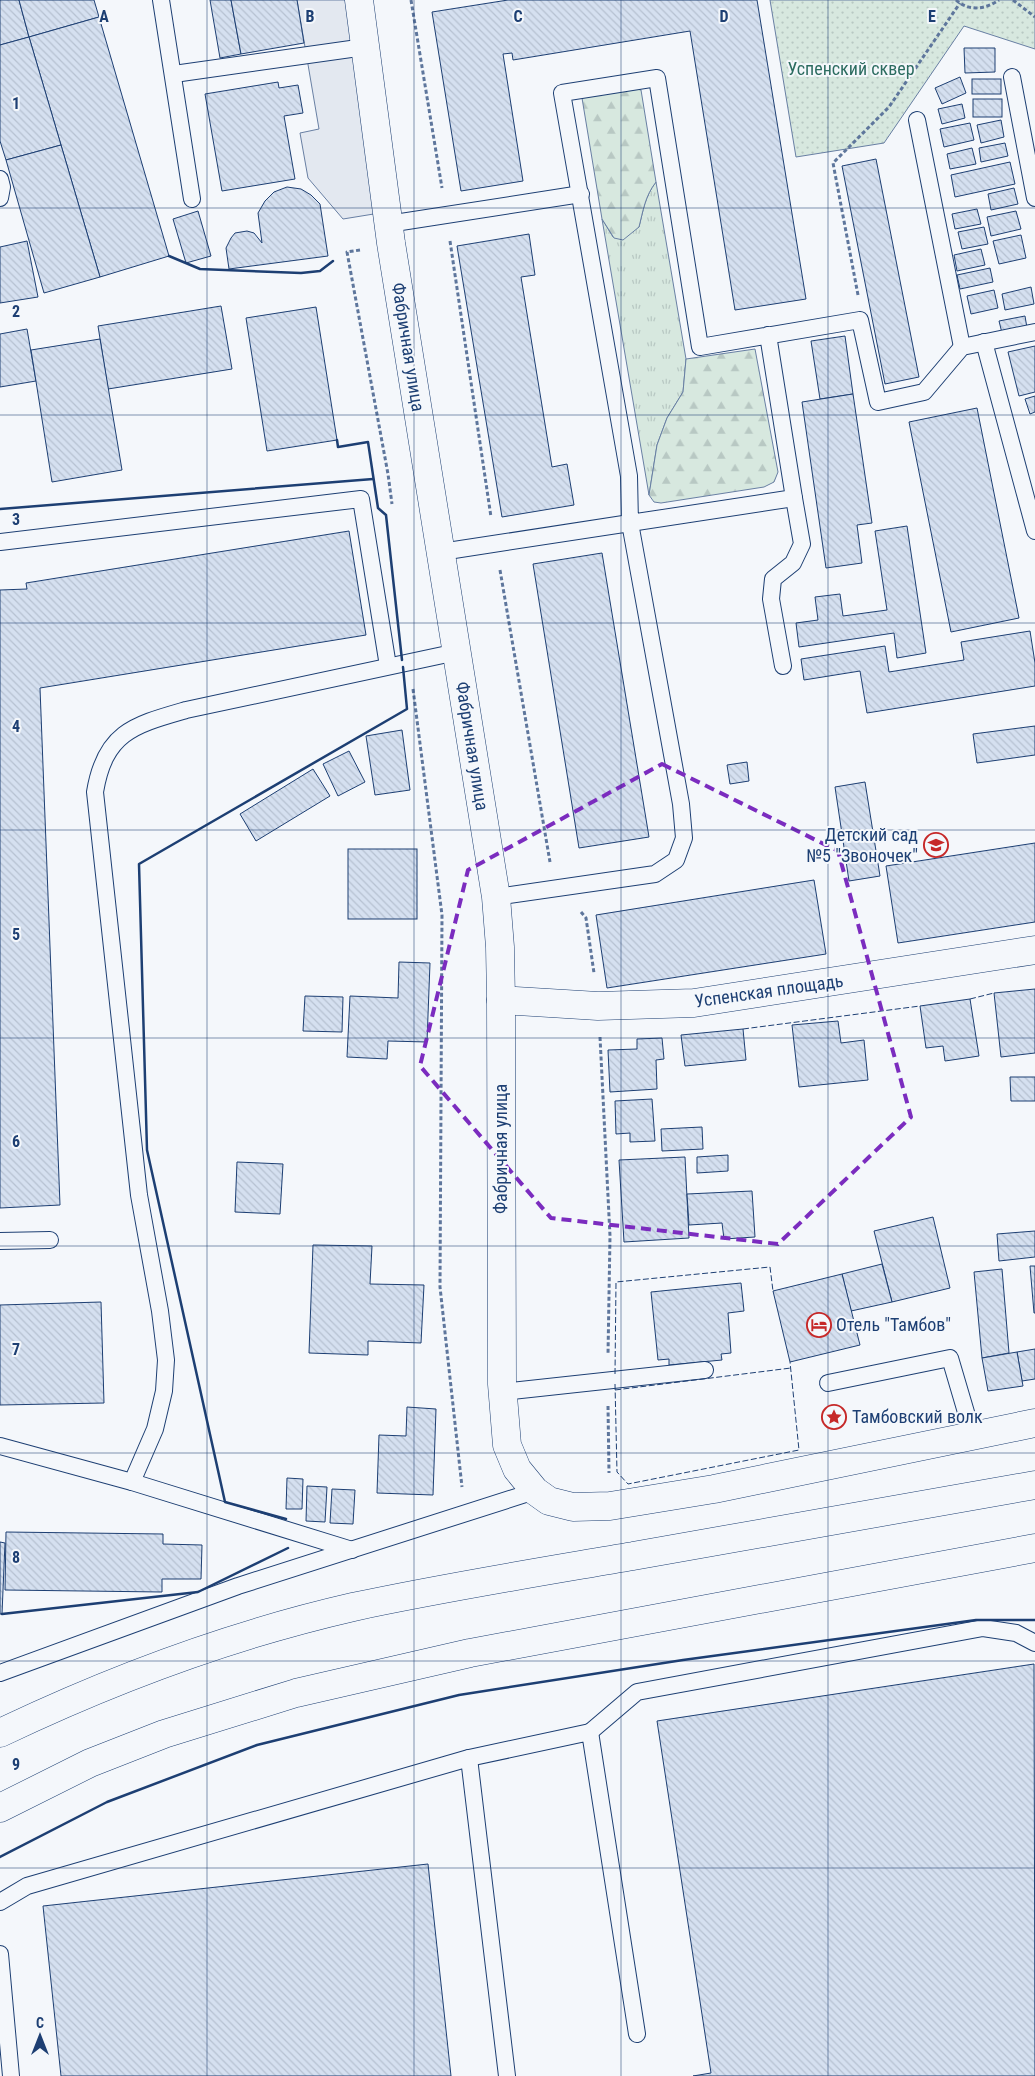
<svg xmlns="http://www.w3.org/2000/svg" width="1035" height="2076" font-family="'Roboto Condensed',sans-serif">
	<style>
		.grass { fill: url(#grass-tufts); stroke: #687fa3 }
		.forest { fill: url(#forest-firs); stroke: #687fa3 }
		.park { fill: url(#park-dots); stroke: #687fa3 }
		.parking { fill: #e3e8f0; stroke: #687fa3 }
		.building { fill: url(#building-back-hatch); stroke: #1d3f73 }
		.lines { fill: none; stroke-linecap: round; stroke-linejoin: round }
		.lane-casing { stroke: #1d3f73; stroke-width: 18 }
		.street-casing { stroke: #1d3f73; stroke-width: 29 }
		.secondary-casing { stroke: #1d3f73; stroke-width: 29 }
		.primary-casing { stroke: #1d3f73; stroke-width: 29 }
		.path { stroke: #5e769c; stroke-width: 3; stroke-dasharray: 4 2.5; stroke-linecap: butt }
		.lane { stroke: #f4f7fb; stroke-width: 16 }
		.street { stroke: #f4f7fb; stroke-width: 28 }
		.secondary { stroke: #f4f7fb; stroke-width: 28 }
		.primary { stroke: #f4f7fb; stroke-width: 28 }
		.fence { stroke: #1d3f73; stroke-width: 1; stroke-dasharray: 6 2.5; stroke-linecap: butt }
		.wall { stroke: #1d3f73; stroke-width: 2.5 }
		.marked { fill: none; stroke: #7b2cbf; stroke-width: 4; stroke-dasharray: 10 6; stroke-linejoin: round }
		.grid { fill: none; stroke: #1d3f73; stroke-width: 1; stroke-opacity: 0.55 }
		.labels { text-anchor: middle; stroke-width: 4; stroke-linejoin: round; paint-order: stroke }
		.park-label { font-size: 18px; fill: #2c6c60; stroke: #f4f7fb }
		.street-label { font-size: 18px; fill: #1d3f73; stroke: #f4f7fb }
		.poi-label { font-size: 18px; fill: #1d3f73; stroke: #f4f7fb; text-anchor: start }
		.grid-label { font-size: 16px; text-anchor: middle; font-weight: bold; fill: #1d3f73; stroke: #f4f7fb; stroke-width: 4; stroke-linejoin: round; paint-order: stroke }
	</style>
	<defs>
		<pattern id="grass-tufts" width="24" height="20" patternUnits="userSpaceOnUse" patternTransform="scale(1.25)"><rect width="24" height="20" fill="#d7e8df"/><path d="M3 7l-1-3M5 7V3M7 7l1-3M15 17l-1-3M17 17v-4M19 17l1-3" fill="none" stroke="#b8c8c3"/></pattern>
		<pattern id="forest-firs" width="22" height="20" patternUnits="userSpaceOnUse" patternTransform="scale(1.25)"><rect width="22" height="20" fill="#d7e8df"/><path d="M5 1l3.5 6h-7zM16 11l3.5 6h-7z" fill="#b8c8c3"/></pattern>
		<pattern id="park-dots" width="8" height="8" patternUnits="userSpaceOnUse" patternTransform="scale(1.25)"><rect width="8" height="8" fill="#d7e8df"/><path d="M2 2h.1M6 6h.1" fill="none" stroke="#b8c8c3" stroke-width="1.8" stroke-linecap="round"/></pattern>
		<pattern id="building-back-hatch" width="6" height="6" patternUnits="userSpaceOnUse" patternTransform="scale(1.25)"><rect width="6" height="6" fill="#d5e0f0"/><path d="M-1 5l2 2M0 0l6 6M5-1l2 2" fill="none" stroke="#b6c1d1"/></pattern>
	</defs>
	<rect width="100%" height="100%" fill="#f4f7fb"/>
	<path class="grass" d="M656 182 686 359 683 392 667 418 657 445 649 495 602 219 613 237 639 227C643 211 645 196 656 182Z"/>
	<g class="forest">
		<path d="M632 88 641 90 656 182C645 196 643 211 639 227L623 240 614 238 602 219 582 98Z"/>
		<polygon points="755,349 778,472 774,482 764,487 661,503 654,502 649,495 657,445 667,418 683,392 686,359"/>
	</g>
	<polygon class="park" points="770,0 1035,0 1035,49 964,26 884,143 796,157"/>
	<polygon class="parking" points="297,0 359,0 386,212 343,219 308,178 300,133 319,129"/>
	<g class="building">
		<polygon points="0,0 19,0 29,37 0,45"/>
		<polygon points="19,0 94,0 99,17 29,37"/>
		<polygon points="210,0 231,0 241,54 220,58"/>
		<polygon points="231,0 297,0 304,43 241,54"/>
		<polygon points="508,0 757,0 806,299 735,310 690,31 513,60 512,53 503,54 523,181 461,191 432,12"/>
		<polygon points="99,17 169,256 100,277 29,37"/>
		<polygon points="29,37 61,145 6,160 0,141 0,45"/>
		<polygon points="964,48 995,48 995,72 965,73"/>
		<polygon points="960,77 966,93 942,104 935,88"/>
		<rect x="972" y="79" width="29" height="15"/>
		<polygon points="278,82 279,88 298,85 303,113 284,116 295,179 222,191 205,94"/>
		<rect x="973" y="99" width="29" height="18"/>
		<polygon points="962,104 965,118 942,124 938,109"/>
		<polygon points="1001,120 1004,137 981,143 977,125"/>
		<polygon points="970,123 974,140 944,147 940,129"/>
		<polygon points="1005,143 1008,156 981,162 979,148"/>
		<polygon points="61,145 100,277 44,293 6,160"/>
		<polygon points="972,148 976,164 950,169 947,154"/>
		<polygon points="876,159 919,377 885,384 842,166"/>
		<polygon points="1010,162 1015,184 955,197 951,175"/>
		<polygon points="287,187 301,189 311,195 320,204 328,256 229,269 226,248 231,238 235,233 247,231 254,233 262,243 258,213 265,201 274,192"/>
		<polygon points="1014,188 1018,204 991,210 988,194"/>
		<polygon points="977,209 981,224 955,229 952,214"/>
		<polygon points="198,211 211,256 186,263 173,219"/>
		<polygon points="1016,211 1021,229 991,236 987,217"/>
		<polygon points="984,227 988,244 962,249 958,232"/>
		<polygon points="529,234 535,275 521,277 552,467 567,464 574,505 502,517 457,246"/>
		<polygon points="1021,235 1026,258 999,264 993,241"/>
		<polygon points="27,241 38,297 0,303 0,247"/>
		<polygon points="981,249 985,265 957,271 954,255"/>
		<polygon points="990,268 993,282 960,289 957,275"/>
		<polygon points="1031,287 1034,304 1005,310 1002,294"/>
		<polygon points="994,290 998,308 971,314 967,296"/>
		<polygon points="221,306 232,369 108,389 98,326"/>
		<polygon points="316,307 337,440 267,451 246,318"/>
		<polygon points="1025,316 1027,328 1002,333 999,321"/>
		<polygon points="27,329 36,381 0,387 0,334"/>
		<polygon points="845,336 853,394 820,399 811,341"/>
		<polygon points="100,339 122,470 52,482 31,350"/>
		<polygon points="1035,346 1035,392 1019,396 1008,352"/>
		<polygon points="853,394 872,523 857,525 862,563 826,568 802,402"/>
		<polygon points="1035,396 1035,412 1030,414 1025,399"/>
		<polygon points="977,408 1019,618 951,632 909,422"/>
		<polygon points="907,526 926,653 897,658 894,633 799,647 796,623 818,620 815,597 840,594 843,616 887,610 875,531"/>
		<polygon points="349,531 366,635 40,688 60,1205 0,1208 0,590 27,589 26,583"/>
		<polygon points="602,553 649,837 579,848 533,564"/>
		<polygon points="1030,631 1035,663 1035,686 867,713 860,671 804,680 801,659 885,646 889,672 964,660 961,642"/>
		<polygon points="1035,726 1035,755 977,763 973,734"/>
		<polygon points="402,730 410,790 375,795 366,736"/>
		<polygon points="349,751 365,782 338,796 323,764"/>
		<polygon points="747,762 749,781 730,784 727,765"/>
		<polygon points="313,769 330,796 256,841 240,814"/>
		<polygon points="865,782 880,876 849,881 835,787"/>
		<polygon points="1035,843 1035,922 898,943 886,866"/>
		<rect x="348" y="849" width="69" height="70"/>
		<polygon points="814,880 826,954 607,988 596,915"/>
		<polygon points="399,962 430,963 427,1042 388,1041 387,1059 347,1057 350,996 398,998"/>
		<polygon points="1035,989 1035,1053 1001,1057 994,993"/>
		<polygon points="305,996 343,997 342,1032 303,1031"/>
		<polygon points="970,999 979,1056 945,1061 943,1046 926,1048 920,1006"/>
		<polygon points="838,1021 841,1043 864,1040 868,1080 799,1087 792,1025"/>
		<polygon points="743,1029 746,1060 685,1066 681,1035"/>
		<polygon points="662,1038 664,1059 656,1060 657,1089 610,1092 608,1050 637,1049 637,1039"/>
		<polygon points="1010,1077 1035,1077 1035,1101 1011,1101"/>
		<polygon points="652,1099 655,1141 630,1142 630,1133 616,1134 615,1101"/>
		<polygon points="702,1127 703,1149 662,1151 661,1129"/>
		<polygon points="728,1155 728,1171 697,1173 697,1157"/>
		<polygon points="685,1157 689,1238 624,1242 619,1160"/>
		<polygon points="237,1162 283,1164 280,1214 235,1212"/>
		<polygon points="752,1191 755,1237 724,1239 722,1223 689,1225 687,1194"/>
		<polygon points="933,1217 950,1288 892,1302 874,1231"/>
		<polygon points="1035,1231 1035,1257 999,1261 997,1234"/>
		<polygon points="313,1245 372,1246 370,1284 424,1285 421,1343 368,1341 368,1355 309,1353"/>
		<polygon points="882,1264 892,1302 851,1311 842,1274"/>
		<polygon points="1030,1266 1035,1266 1035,1313 1034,1313"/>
		<polygon points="1002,1269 1009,1353 982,1358 974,1272"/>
		<polygon points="842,1274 860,1345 790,1362 773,1291"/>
		<polygon points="741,1283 744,1311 728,1313 731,1353 721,1354 722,1360 669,1365 669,1359 658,1360 651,1292"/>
		<polygon points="101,1302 104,1403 0,1405 0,1305"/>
		<polygon points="1035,1349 1035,1379 1022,1381 1017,1352"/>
		<polygon points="1017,1352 1023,1386 988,1391 982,1358"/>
		<polygon points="407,1407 436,1409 433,1495 377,1493 379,1435 406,1436"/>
		<polygon points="287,1478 303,1479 302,1509 286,1509"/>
		<polygon points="307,1486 327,1487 325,1522 306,1521"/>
		<polygon points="332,1489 355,1490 353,1524 330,1523"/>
		<polygon points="6,1532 163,1534 163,1544 202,1545 201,1579 162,1579 162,1592 5,1590"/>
		<polygon points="0,1542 5,1543 2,1614 0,1614"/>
		<polygon points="1034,1664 1035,2076 693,2076 711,2073 657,1721"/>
		<polygon points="428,1864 451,2076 61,2076 43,1906"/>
	</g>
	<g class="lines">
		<defs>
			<g id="lane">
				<polyline points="161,0 192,199"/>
				<polyline points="174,74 365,47"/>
				<polyline points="1012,77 1035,198"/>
				<polyline points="917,120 962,347"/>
				<polyline points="0,179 2,187 0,198"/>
				<polyline points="388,224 581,194"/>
				<polyline points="768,335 794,498 630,523 629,476 562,93 657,78 700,347 860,320 878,402 924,392 962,347 1035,332"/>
				<polyline points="984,342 1035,531"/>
				<polyline points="0,542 361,499 388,666"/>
				<polyline points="441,552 630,523 681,804 684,838 676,860 655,874 496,897"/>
				<polyline points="783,666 771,599 773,579 793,563 802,544 794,498"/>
				<polyline points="0,1241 50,1240"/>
				<polyline points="828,1383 950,1358 973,1436"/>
				<polyline points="502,1392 705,1370"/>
				<path d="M0 1446 132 1482 155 1429 164 1391 166 1360 160 1311 139 1195 95 792C105 732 134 725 186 710L457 652"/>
				<polyline points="132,1482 352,1550"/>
				<polyline points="0,1673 238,1586 535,1491"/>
				<polyline points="590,1732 637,1692 983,1628 1016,1633 1035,1643"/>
				<polyline points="469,1758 590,1732 637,2034"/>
				<polyline points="0,1902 27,1886 469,1758 507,2076"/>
				<polyline points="0,1954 11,2076"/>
			</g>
			<polyline id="street" points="501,1000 598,1006 694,1003 1035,950"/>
			<polyline id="secondary" points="359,0 391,243 496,897 500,947 501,1000 502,1384 507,1445 517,1469 535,1491 549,1501 573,1507 610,1506 714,1489 1035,1423"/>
			<g id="primary">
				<path d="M0 1733C113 1679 231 1635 353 1607 446 1587 540 1572 633 1556 767 1532 901 1508 1035 1485"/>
				<polyline points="0,1808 90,1763 164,1734 296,1693 470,1653 1035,1548"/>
			</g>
		</defs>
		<use href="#lane" class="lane-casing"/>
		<use href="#street" class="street-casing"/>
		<use href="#secondary" class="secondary-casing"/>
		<use href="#primary" class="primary-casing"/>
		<g class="path">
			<polyline points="411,0 442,188"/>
			<path d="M956 0C969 12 986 9 999 0"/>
			<polyline points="1013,0 1035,17"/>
			<polyline points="450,241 491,517"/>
			<polyline points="360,250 347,252 388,474 392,504"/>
			<polyline points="858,295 833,163 889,107 960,3"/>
			<polyline points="500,570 550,862"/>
			<polyline points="413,689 442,915 440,1287 462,1487"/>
			<polyline points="581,912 586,918 594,973"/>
			<polyline points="600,1037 610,1236 608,1355"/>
			<polyline points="608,1406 609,1473"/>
		</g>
		<use href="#lane" class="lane"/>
		<use href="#street" class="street"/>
		<use href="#secondary" class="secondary"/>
		<use href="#primary" class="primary"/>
		<g class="fence">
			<polyline points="970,999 994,993"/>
			<polyline points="743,1029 920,1006"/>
			<polyline points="615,1374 616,1282 770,1267 773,1291"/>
			<polyline points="615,1384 617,1472 628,1484 799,1450 790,1362"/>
			<polyline points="615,1390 791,1368"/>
		</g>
		<g class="wall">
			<polyline points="169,256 200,269 301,273 320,271 333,261"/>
			<polyline points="337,440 338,447 368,442 378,508 386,515 402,660"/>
			<polyline points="0,509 373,479"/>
			<polyline points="286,1519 225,1502 147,1150 139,864 407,709 403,667"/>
			<polyline points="2,1614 198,1592 288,1548"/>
			<polyline points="0,1857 107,1802 257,1745 459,1695 683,1660 976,1620 1035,1620"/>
		</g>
	</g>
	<path class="marked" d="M662 764 838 851 911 1117 778 1244 551 1218 420 1066 468 870Z"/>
	<path class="grid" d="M207 0V2076M414 0V2076M621 0V2076M828 0V2076M0 208H1035M0 415H1035M0 623H1035M0 830H1035M0 1038H1035M0 1246H1035M0 1453H1035M0 1661H1035M0 1868H1035"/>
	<defs>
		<symbol id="school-ring" viewBox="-11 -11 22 22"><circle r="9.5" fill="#f4f7fb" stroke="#c62828" stroke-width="1.5"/><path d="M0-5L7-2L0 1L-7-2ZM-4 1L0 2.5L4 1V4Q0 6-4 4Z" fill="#c62828"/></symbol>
		<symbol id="hotel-ring" viewBox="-11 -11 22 22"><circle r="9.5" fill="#f4f7fb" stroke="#c62828" stroke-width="1.5"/><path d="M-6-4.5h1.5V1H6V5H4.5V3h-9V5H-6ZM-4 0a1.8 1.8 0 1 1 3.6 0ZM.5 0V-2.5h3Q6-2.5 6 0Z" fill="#c62828"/></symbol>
		<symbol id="sight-ring" viewBox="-11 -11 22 22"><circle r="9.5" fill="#f4f7fb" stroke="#c62828" stroke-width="1.5"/><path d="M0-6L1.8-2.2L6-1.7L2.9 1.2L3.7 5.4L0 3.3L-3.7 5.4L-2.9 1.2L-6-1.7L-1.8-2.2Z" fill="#c62828"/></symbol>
	</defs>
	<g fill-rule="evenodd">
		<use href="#school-ring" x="922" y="831" width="28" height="28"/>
		<use href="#hotel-ring" x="805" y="1311" width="28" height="28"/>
		<use href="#sight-ring" x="820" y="1403" width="28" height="28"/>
	</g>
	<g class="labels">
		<g class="park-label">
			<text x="851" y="75">Успенский сквер</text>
		</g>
		<g class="street-label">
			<text transform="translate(408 347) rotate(81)" y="6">Фабричная улица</text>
			<text transform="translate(472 746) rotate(81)" y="6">Фабричная улица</text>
			<text transform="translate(769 991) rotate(-8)" y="6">Успенская площадь</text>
			<text transform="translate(501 1149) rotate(-90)" y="6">Фабричная улица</text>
		</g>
		<g class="poi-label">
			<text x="918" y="841" text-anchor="end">Детский сад<tspan x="918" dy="21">№5 "Звоночек"</tspan></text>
			<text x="836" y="1331">Отель "Тамбов"</text>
			<text x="852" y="1423">Тамбовский волк</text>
		</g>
	</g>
	<g class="grid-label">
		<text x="104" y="22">A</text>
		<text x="310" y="22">B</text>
		<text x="518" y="22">C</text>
		<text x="724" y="22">D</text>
		<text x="932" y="22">E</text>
		<text x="16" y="109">1</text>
		<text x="16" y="317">2</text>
		<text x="16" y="525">3</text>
		<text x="16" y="732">4</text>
		<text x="16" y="940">5</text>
		<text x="16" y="1147">6</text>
		<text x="16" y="1355">7</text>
		<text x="16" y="1563">8</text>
		<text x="16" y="1770">9</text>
	</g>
	<g transform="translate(40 2036)" stroke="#f4f7fb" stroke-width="4" paint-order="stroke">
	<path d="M0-4L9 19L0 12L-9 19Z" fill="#1d3f73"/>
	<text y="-8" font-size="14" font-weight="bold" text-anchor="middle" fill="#1d3f73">С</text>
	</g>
</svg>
